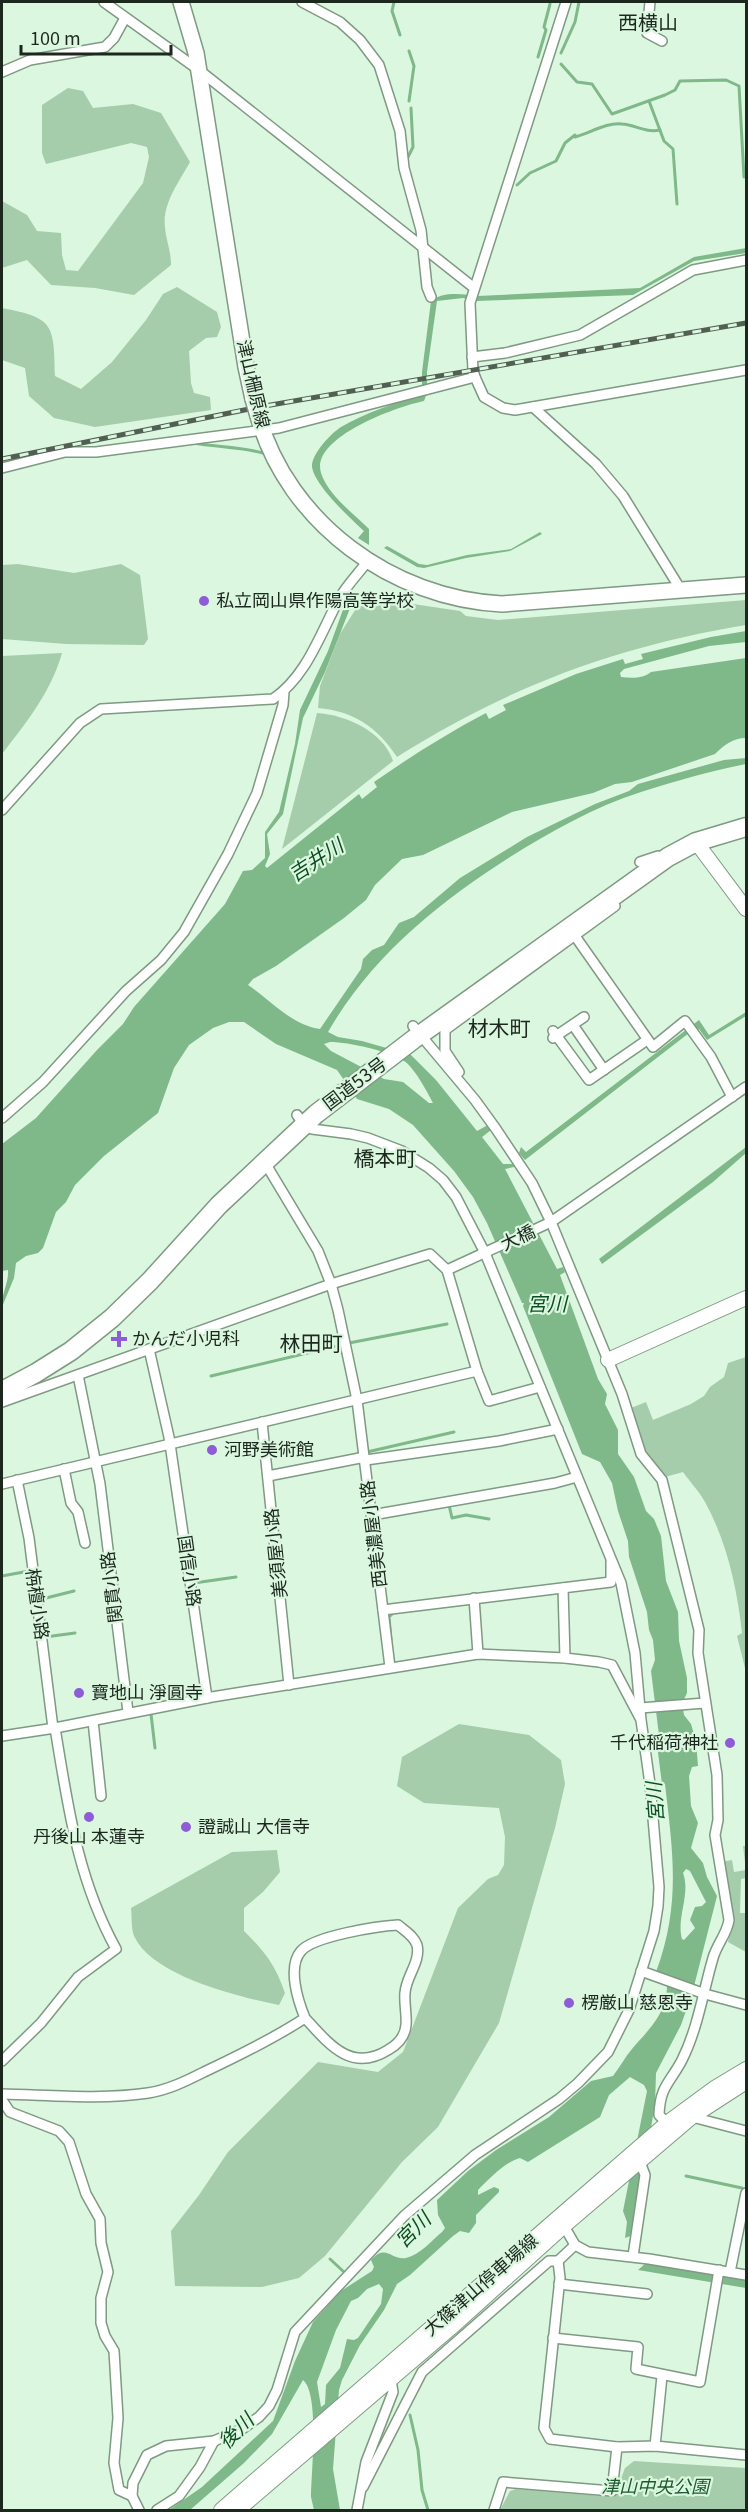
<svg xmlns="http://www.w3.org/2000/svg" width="748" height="2512" font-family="Georgia,'Noto Sans JP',serif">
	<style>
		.green { fill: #a5cdab }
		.water { fill: #7fb889; fill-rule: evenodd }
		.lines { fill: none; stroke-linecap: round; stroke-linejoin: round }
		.stream { stroke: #7fb889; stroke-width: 3 }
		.street-casing { stroke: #7f9983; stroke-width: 12 }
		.secondary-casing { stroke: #7f9983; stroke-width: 16 }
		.primary-casing { stroke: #7f9983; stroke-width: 18 }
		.highway-casing { stroke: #7f9983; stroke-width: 21 }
		.street { stroke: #fff; stroke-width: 9 }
		.secondary { stroke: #fff; stroke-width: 14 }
		.primary { stroke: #fff; stroke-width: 15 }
		.highway { stroke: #fff; stroke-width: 18 }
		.rail-casing { stroke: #516053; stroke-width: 5 }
		.rail { stroke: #dbf7df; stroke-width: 3; stroke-dasharray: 9; stroke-linecap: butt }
		.primary-bridge-casing { stroke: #7f9983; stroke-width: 18; stroke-linecap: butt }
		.primary-bridge { stroke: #fff; stroke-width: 15 }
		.poi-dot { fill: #8d5cd6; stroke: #dbf7df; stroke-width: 2 }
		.labels { text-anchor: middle; stroke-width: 4.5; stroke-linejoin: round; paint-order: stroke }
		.street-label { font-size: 18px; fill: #1c271e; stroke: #dbf7df }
		.poi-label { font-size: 18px; fill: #1c271e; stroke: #dbf7df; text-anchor: start }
		.park-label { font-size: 18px; font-style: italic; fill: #1d5a2e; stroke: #dbf7df }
		.neighbourhood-label { font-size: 20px; fill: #1c271e; stroke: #dbf7df }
		.water-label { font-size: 20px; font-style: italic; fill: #0c4e22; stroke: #dbf7df }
		.quarter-label { font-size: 21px; fill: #1c271e; stroke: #dbf7df }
	</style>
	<rect width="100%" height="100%" fill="#dbf7df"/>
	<g class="green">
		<path d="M68 88 83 91 93 108 133 104 161 113 190 162C179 182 162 204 165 227 166 241 171 250 171 265L134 295 95 288 51 285 27 260 2 268V201L27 215 37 231 61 233 62 255 66 270 78 271 143 183 149 157 147 147 131 143 46 164 42 153V105Z"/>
		<path d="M177 287 217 312 221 327 217 337 206 338 189 351 191 383 194 393 210 397 211 410 95 427 54 418 29 396 25 368 2 360V308C54 318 54 324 55 376L81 389 112 362 146 320 163 294Z"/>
		<polygon points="18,564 74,573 121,564 140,575 148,639 144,645 66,644 2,639 2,565"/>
		<path d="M373 598 460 611 466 616 498 620 746 600V625C618 646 507 687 397 757 378 728 354 711 318 708L320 686 340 634 357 607Z"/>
		<path d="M62 653C51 692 26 723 2 754V656Z"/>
		<path d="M317 713C346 715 383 731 393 761L282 849Z"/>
		<path d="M746 1357V1672L737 1636 742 1633C737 1588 727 1542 705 1502 699 1491 690 1482 683 1472L665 1477 645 1452 631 1408 646 1402 653 1420 691 1404 704 1396 710 1387 724 1377 728 1363Z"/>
		<polygon points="459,1724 529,1735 561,1760 565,1784 555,1828 499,2023 438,2127 402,2162 325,2256 299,2278 262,2287 175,2286 171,2231 199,2195 228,2152 318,2062 378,2072 403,2052 458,1908 488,1879 498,1875 504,1865 505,1837 499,1808 424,1803 397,1786 402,1757"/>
		<polygon points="743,1846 746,1846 746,1878 741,1879 740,1913 746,1913 746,1952 728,1942 732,1921 721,1862 732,1860 734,1872 746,1870"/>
		<path d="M277 1850 280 1872 263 1892 244 1908V1931C265 1952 275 1964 285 1993L279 2005C239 1997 152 1976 134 1936 131 1928 132 1916 131 1908L232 1852Z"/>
		<polygon points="634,2461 746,2468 746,2510 500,2510 510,2491 516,2489 614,2497 625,2468"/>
	</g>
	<g class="water">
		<path d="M746 248V253L694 261 633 295 477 301 463 298 437 301 427 372V393L424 401C399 406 310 437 321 473 328 495 353 513 369 529V545L358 538 364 531C350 518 315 486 312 467 311 455 330 434 341 427 365 413 395 403 422 394V372L431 301C442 291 464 294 478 296L640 288 694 257Z"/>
		<polygon points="540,532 542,534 510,551 466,558 424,568 417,567 384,548 387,546 419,564 427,565 467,555 511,549"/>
		<path d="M354 598 325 672 303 718 283 814 267 834 270 854 265 866 267 868 359 794 362 799 377 787 374 782C410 757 446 734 486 713L489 719 506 710 503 705 576 674 623 659 625 664 643 659 641 654 711 637 746 631V642L709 646 624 669 620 673 621 677C631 678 643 679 651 672L746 658V738C733 738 724 745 715 754L632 782 615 784 593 793 512 812 423 855 402 859 375 885 366 900 344 918 276 966 253 979 248 985C271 1000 291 1025 320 1029L361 969 363 959 372 950 384 945 399 923 414 917 460 878 527 837 595 804 629 791 638 784 724 760 746 758V764C711 771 675 781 641 792 594 807 552 831 510 857 438 903 371 957 328 1032L338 1037 362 1041 411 1055 436 1080 477 1131 488 1125 491 1130 482 1137 503 1164H513L514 1167 505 1169 557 1269 563 1267 565 1272 560 1275 598 1379 607 1394 605 1404 618 1430V1454L634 1477 646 1511 654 1519 661 1536 666 1581 678 1612 679 1641 687 1678V1693L682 1703 684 1715 691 1724 696 1741 698 1766 692 1767 689 1776 691 1806 698 1823 691 1848 703 1863 707 1877 717 1896 692 1994 681 2025 656 2073 655 2104 633 2235 625 2238 627 2222 623 2211 647 2091 644 2085 630 2077 609 2095 600 2117 528 2162 520 2158C505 2162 489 2179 478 2190V2195L494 2187 499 2189V2192L476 2215V2223L469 2233 460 2231 453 2236 410 2275 397 2284 384 2310 360 2345 342 2380 339 2390 333 2469 340 2510H314L311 2497C311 2474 320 2394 303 2380L272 2434 244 2463 190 2510H169L202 2487 273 2421 295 2361 313 2322 341 2291 372 2271 374 2267 371 2260C387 2243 391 2261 406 2258 420 2255 432 2240 442 2232L445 2228 438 2215 437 2200 468 2171 496 2150 549 2117 591 2081 613 2076C620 2067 625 2057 632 2049 649 2029 667 2014 667 1985L656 1972C681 1904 673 1854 665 1784H662L656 1737 659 1735 651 1671 655 1660 653 1640 649 1630 647 1612 629 1557 628 1541 618 1511 612 1483 600 1462 582 1454 523 1306 524 1303H522L487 1223 473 1197 454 1171 413 1125 389 1109 357 1099 337 1070 276 1044 244 1022H229L213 1028 189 1045 174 1068 158 1113 104 1156 75 1185 66 1202 56 1212 43 1248 38 1253 26 1256 16 1263 14 1278 2 1307C1 1294 9 1283 8 1270L2 1271V1144L36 1118 97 1050 123 1024 134 1007 225 904 243 871 252 870 265 858V832L279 812 295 744 300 710 328 651 344 607 343 601ZM330 1042C350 1042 387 1051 404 1061 414 1067 428 1093 433 1103H429L403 1082 384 1079 331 1051 324 1044ZM686 1869 690 1871 706 1902 702 1906 695 1907 690 1920 695 1928 684 1940 682 1939C676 1918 691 1894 683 1873ZM379 2284 383 2289 381 2304 358 2338 354 2340 347 2339 340 2368 326 2385 325 2404 321 2407 317 2382 336 2330 351 2301 358 2298 367 2289Z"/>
		<polygon points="746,1012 746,1016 707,1040 699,1029 689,1033 525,1160 519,1153 521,1147 526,1152 699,1020 709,1035"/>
		<polygon points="746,1147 746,1153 713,1182 602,1264 599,1259"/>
		<polygon points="646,2263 746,2280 746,2288 638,2270"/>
	</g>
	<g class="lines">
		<g class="stream">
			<polyline points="394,2 392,11 400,35"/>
			<polyline points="561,53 575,22 579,2"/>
			<polyline points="538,57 546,30 544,27 550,4"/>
			<polyline points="561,64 577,82 592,84 612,114 665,95 675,90 680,81 726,80 739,86 744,177"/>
			<polyline points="409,101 414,66 409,51"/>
			<polyline points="649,101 664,141 673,149 677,204"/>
			<path d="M575 137C590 133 607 122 622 124 636 125 645 133 660 130"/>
			<polyline points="408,157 413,147 411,108"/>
			<polyline points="517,185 530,173 556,161 565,143 575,135"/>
			<path d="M193 443C216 447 241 447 263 453"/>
			<polyline points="349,1343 447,1324"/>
			<polyline points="211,1376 341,1345"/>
			<polyline points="367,1452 454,1432"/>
			<polyline points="449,1505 452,1518 466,1515 489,1519"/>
			<polyline points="2,1576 29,1571"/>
			<polyline points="194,1583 236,1577"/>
			<polyline points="42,1599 74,1591"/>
			<polyline points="45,1637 75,1633"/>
			<polyline points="391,1640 389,1617 393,1613"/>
			<polyline points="151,1714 155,1748"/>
			<polyline points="686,2176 742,2188 745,2191"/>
			<polyline points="330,2259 344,2272"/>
			<polyline points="410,2415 418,2450 422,2490 428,2510"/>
		</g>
		<defs>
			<g id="street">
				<polyline points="104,2 199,70 473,287"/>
				<polyline points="302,2 340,22 360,40 379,65 400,131 404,168 421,230 427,287 431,297"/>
				<polyline points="566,2 470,303 473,371 475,377 484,397 503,408 515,410 746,370"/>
				<polyline points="650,2 647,33 662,41"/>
				<polyline points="2,72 30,60 105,47 114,38 125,18"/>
				<polyline points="472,357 505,353 580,335 693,270 746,260"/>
				<polyline points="533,407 596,464 623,496 681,590"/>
				<polyline points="2,468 65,452 96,452 279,428 475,377"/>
				<path d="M2 810 80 723 101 709 273 699C307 676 320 634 339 599 346 586 358 574 367 562"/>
				<polyline points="640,862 658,856"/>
				<polyline points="575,936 653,1047 685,1021 711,1057 732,1097"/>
				<polyline points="573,1025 604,1070"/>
				<path d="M413 1026 475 1100 496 1129 532 1183 551 1222 622 1394 641 1454 662 1480 699 1630 698 1653 717 1775 718 1820 715 1835 729 1920C727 1934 717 1944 713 1958 703 1992 698 2028 682 2060 670 2083 660 2086 659 2115L667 2123"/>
				<polyline points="553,1031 589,1080 647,1040"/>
				<polyline points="553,1038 584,1017"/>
				<polyline points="459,1072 445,1051 445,1030 615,906"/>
				<polyline points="2,1118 43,1082 126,991 161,960 184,932 228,854 257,793 283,705 284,692"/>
				<polyline points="264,1161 318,1251 331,1284 338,1310 357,1400 390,1667"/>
				<polyline points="447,1270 551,1222 746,1087"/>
				<polyline points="149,1349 169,1437 207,1698"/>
				<polyline points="78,1375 100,1484 128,1712"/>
				<polyline points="2,1402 331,1284 430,1254 447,1270 477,1371 489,1401 540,1387"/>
				<polyline points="262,1422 289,1685"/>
				<polyline points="64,1469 71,1503 78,1512 85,1543"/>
				<polyline points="268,1476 360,1458 366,1460 499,1441 558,1429"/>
				<polyline points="17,1480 29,1538 53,1728"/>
				<polyline points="2,1484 477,1371"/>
				<polyline points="372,1515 555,1483 577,1477"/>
				<polyline points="563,1588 565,1658"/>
				<polyline points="474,1598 478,1654"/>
				<polyline points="383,1610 611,1582 611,1562"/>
				<polyline points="640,1708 705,1703"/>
				<polyline points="93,1721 101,1796"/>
				<polyline points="2,1736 55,1728 212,1697 478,1654 565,1658 599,1662 612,1665 640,1718"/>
				<polyline points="641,1971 705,1994 746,2005"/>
				<path d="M2 2061 41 2023 78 1977 116 1949C77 1878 68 1806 55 1728"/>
				<path d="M2 2094C50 2095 100 2100 148 2093 168 2090 186 2081 204 2072 238 2056 273 2039 305 2018 298 2001 287 1967 301 1951 314 1936 378 1926 398 1925 405 1931 414 1936 417 1945 421 1962 406 1976 405 1993 404 2004 407 2015 406 2025 405 2037 397 2045 388 2050 351 2073 329 2044 305 2018"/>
				<polyline points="2,2100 10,2112 59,2131 69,2142 86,2194 100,2219 101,2243 108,2272 101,2298 101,2323 105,2336 114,2351 118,2418 114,2463 119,2490 132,2496"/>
				<polyline points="692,2117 746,2131"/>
				<polyline points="564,2226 575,2245 588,2252 649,2259 746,2275"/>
				<polyline points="633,2256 645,2175 640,2162"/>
				<polyline points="558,2261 560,2278 544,2428 550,2439 617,2447"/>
				<polyline points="730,2272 746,2193"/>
				<polyline points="559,2284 647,2294"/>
				<polyline points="553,2338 638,2347 636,2369 700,2382 719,2270"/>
				<polyline points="655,2446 662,2376"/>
				<polyline points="363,2487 422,2372 549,2261 558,2261 575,2245"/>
				<polyline points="139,2510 132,2496 133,2483 147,2455 166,2446 214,2441 242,2429 259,2417 269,2406 277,2390 295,2332 404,2216 475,2155 559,2099 578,2083 608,2052 629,2010 654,1931 658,1906 659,1887 650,1784 641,1720 635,1653 621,1583 485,1253 456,1197 443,1180 429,1168 402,1151 368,1138 351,1134 312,1129 304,1125 297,1115"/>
				<polyline points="157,2510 179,2496 200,2467 214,2441"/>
				<polyline points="357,2510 366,2462 393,2392 391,2380"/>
				<polyline points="494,2510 503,2482 612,2491 617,2447 655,2446 746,2455"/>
			</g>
			<g id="secondary">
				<polyline points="696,842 746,909"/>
				<polyline points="608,1360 746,1298"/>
				<polyline points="221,2510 667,2123 716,2087 746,2069"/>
				<polyline points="238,2510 452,2327 564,2226 692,2117 746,2082"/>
			</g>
			<g id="primary">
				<polyline points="181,2 196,53 246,367 253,399"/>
				<path d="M258 416C288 523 393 599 502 604L746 585"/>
			</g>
			<polyline id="highway" points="2,1391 36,1373 71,1351 112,1318 150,1281 219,1205 316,1114 414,1039 668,857 696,842 746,827"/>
		</defs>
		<use href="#street" class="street-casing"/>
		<use href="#secondary" class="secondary-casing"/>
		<use href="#primary" class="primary-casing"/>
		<use href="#highway" class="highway-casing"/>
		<use href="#street" class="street"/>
		<use href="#secondary" class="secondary"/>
		<use href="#primary" class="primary"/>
		<use href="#highway" class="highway"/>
		<defs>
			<polyline id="rail" points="2,459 259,407 746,323"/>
		</defs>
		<use href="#rail" class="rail-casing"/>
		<use href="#rail" class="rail"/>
		<defs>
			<polyline id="primary-bridge" points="253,399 258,416"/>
		</defs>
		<use href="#primary-bridge" class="primary-bridge-casing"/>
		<use href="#primary-bridge" class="primary-bridge"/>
	</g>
	<g class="poi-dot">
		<circle cx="204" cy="601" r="6"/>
		<path d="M116 1330h6v6h6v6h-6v6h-6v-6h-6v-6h6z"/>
		<circle cx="212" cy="1450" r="6"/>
		<circle cx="79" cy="1693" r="6"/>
		<circle cx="730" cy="1743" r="6"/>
		<circle cx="89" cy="1817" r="6"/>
		<circle cx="186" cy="1827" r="6"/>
		<circle cx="569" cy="2003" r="6"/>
	</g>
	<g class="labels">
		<g class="street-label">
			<text transform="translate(253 384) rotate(77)" y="6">津山柵原線</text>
			<text transform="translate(355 1084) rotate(-37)" y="6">国道53号</text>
			<text transform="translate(518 1238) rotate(-25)" y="6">大橋</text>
			<text transform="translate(374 1534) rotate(-97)" y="6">西美濃屋小路</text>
			<text transform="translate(276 1553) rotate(-96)" y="6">美須屋小路</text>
			<text transform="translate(189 1571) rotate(82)" y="6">国信小路</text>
			<text transform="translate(112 1587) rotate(-97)" y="6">関貫小路</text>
			<text transform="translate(37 1604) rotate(82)" y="6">栴檀小路</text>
			<text transform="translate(481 2285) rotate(-41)" y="6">大篠津山停車場線</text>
		</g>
		<g class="poi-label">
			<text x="216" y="607">私立岡山県作陽高等学校</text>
			<text x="132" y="1345">かんだ小児科</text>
			<text x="224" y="1456">河野美術館</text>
			<text x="91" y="1699">寶地山 淨圓寺</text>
			<text x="718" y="1749" text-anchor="end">千代稲荷神社</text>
			<text x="198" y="1833">證誠山 大信寺</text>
			<text x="89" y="1843" text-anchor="middle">丹後山 本蓮寺</text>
			<text x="581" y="2009">楞厳山 慈恩寺</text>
		</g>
		<g class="park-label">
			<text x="655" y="2493">津山中央公園</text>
		</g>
		<g class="neighbourhood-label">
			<text x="648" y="30">西横山</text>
		</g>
		<g class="water-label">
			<text transform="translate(316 860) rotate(-33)" y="7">吉井川</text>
			<text x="547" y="1311">宮川</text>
			<text transform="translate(655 1802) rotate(-94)" y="7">宮川</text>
			<text transform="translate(413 2230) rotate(-45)" y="7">宮川</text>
			<text transform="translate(236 2431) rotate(-45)" y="7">後川</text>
		</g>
		<g class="quarter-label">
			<text x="499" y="1036">材木町</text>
			<text x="385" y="1166">橋本町</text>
			<text x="311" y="1351">林田町</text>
		</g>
	</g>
	<rect width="748" height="2512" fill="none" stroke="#1c271e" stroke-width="6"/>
	<path d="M21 45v9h150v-9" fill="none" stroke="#1c271e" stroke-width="3"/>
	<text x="30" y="45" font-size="18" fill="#1c271e" stroke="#dbf7df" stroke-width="4.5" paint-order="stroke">100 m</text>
</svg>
